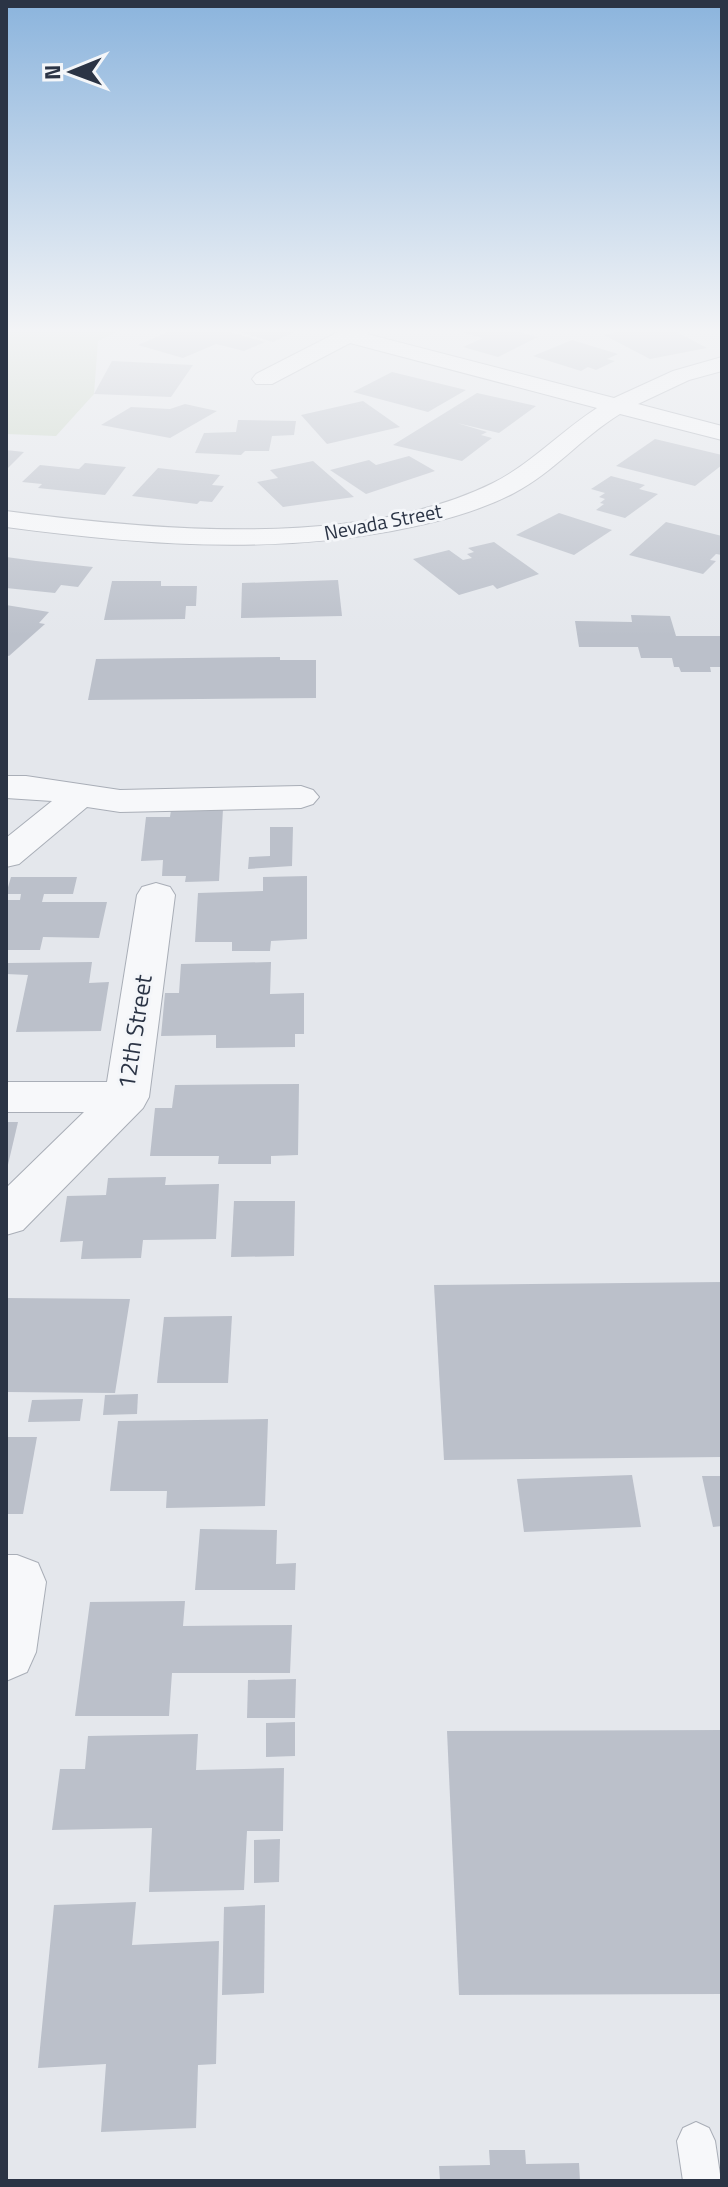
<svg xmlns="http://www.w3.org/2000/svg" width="728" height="2187" font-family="'Titillium Web',sans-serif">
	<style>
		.green { fill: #c9d6c5 }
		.building { fill: #bbc0ca }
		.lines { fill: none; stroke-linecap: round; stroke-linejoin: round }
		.service-casing { stroke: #a9aeb7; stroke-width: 2 }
		.minor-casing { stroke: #a9aeb7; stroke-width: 2 }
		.service { fill: #f7f8fa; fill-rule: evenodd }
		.minor { fill: #f7f8fa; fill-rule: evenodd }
		.labels { text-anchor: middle; stroke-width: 6; stroke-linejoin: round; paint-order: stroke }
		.far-street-label { font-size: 20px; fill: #2b3445; stroke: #f4f6f9 }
		.street-label { font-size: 24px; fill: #2b3445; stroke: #f4f6f9 }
	</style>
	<rect width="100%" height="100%" fill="#e4e7ec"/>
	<polygon class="green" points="6,330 120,330 98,341 94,394 56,436 6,434"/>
	<g class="building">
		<polygon points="173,330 223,330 265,342 244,351 216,344 183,358 138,345"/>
		<polygon points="233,330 298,330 273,342"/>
		<polygon points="470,330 510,330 538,337 498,357 463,347 483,338 464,333"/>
		<polygon points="626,330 673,330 707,348 650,359 604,335"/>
		<polygon points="572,340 618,354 607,359 615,361 596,370 588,367 581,371 533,356"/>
		<polygon points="112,361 193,365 171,397 94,394"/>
		<polygon points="392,372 466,390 428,412 353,392"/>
		<polygon points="477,393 536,406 499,433 457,423 487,432 481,435 492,438 462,461 393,445"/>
		<polygon points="363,401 400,427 327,444 301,415"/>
		<polygon points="185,404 217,411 170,438 101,425 131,407 170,409"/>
		<polygon points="238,420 296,421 294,435 272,436 269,451 245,451 241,455 195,453 204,433 236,432"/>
		<polygon points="655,439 722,455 722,465 695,486 616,466"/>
		<polygon points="6,450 24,452 6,470"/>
		<polygon points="409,456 435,471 366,494 330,470 369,460 376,465"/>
		<polygon points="313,461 354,497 283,507 257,482 278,478 270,470"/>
		<polygon points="85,463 126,467 105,495 38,488 42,484 22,482 40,465 79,469"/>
		<polygon points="158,468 220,475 212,485 224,486 212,502 200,501 197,504 132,496"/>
		<polygon points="611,476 645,485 639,489 658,494 625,518 596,510 604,504 600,503 605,499 599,497 605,493 591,489"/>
		<polygon points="559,513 612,530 574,555 516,535"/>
		<polygon points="666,522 722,536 722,555 716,554 710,560 716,561 703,574 629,555"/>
		<polygon points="494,542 539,574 497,589 493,585 459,595 413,559 449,550 463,560 472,558 467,554 474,552 468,548"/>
		<polygon points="6,557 36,561 93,567 78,587 61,585 55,593 6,588"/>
		<polygon points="338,580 342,616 241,618 242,583"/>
		<polygon points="112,581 161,581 161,586 197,586 196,606 186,606 185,619 104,620"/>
		<polygon points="6,605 49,612 39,623 45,624 9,656 6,655"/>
		<polygon points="631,615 670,616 676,636 722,636 722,667 710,667 711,672 681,672 679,667 674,667 672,658 641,658 638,647 579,647 575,621 632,622"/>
		<polygon points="280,657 280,660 316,660 316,698 88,700 96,659"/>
		<polygon points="223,809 219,881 185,882 186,876 162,876 163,860 141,861 146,817 170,817 171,810"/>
		<polygon points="270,827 293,827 292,866 248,869 249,857 270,856"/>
		<polygon points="307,876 307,939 271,941 270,951 232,951 232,942 195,942 198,893 263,891 263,877"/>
		<polygon points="11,877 77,877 73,894 44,894 42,902 107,902 99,938 43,937 40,950 6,950 6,900 20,900 21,894 6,894"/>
		<polygon points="92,962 89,983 109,982 101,1031 16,1032 28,975 6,974 8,963"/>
		<polygon points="271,962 270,994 304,993 304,1034 295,1034 295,1047 216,1048 216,1035 161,1036 165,993 179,993 181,964"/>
		<polygon points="299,1084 298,1155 271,1156 271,1164 218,1164 219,1156 150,1156 155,1108 172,1108 175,1085"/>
		<polygon points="6,1122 18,1122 7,1169 6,1169"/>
		<polygon points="166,1177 165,1185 219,1184 216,1239 143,1240 141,1258 81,1259 83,1241 60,1242 67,1196 106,1195 108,1178"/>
		<polygon points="234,1201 295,1201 294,1256 231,1257"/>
		<polygon points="722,1282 722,1457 444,1460 434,1285"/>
		<polygon points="6,1298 130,1299 115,1393 6,1392"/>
		<polygon points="232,1316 228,1383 157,1383 164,1317"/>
		<polygon points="138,1394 137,1414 103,1415 105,1395"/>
		<polygon points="83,1399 80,1421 28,1422 32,1400"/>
		<polygon points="268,1419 265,1506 166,1508 167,1491 110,1491 118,1421"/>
		<polygon points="6,1437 37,1437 23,1514 6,1514"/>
		<polygon points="632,1475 641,1527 524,1532 517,1479"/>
		<polygon points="702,1476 722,1476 722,1526 713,1527"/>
		<polygon points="200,1529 277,1530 276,1564 296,1563 295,1590 195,1590"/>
		<polygon points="185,1601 183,1626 292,1625 290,1673 172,1673 169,1716 75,1716 90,1602"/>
		<polygon points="296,1679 295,1718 247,1718 248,1680"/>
		<polygon points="295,1722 295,1756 266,1757 266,1723"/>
		<polygon points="722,1730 722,1994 459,1995 447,1731"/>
		<polygon points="198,1734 196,1770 284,1768 283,1831 247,1831 244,1890 149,1892 152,1828 52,1830 60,1769 85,1769 88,1736"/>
		<polygon points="280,1839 279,1882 254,1883 254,1840"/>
		<polygon points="136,1902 132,1945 219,1941 216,2064 198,2065 196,2128 101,2132 106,2064 38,2068 54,1905"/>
		<polygon points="265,1905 264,1993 222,1995 224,1907"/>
		<polygon points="489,2150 525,2150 526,2164 579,2163 580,2181 440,2181 439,2166 490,2165"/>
	</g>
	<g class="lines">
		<defs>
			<polygon id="service" points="696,2122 709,2128 715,2141 721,2181 683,2181 677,2141 683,2128"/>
			<g id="minor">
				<path d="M342 330H370L367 334 614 398 673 371 722 357V371L689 380 638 404 722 426V440L620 414C582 437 553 473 514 493 476 513 433 523 392 531 263 555 135 544 6 527V511C151 530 358 550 493 483 531 464 561 431 597 408L350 343 272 384H256L252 379 256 374Z"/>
				<polygon points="6,776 26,776 120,790 301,786 313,790 319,797 313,804 301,808 120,812 87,807 19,864 6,867 6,838 52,801 6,798"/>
				<polygon points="156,883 170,887 175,895 149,1097 143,1108 23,1230 6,1235 6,1188 84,1112 6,1112 6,1082 107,1082 137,895 142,887"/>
				<polygon points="6,1555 17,1555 38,1563 46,1582 36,1652 27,1672 6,1681"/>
			</g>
		</defs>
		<use href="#service" class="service-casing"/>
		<use href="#minor" class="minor-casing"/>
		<use href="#service" class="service"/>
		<use href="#minor" class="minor"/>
	</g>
	<linearGradient id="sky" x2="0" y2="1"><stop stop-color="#8bb4dd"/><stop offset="0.52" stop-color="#f3f4f6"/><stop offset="1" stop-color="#f3f4f6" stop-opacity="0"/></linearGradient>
	<rect width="728" height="636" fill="url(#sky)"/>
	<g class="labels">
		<g class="far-street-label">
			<text transform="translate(383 522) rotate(-11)" y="7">Nevada Street</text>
		</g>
		<g class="street-label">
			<text transform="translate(135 1032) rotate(-81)" y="8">12th Street</text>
		</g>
	</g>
	<rect width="728" height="2187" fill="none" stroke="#2b3445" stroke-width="16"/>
	<g transform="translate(72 72) rotate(269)" stroke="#f4f6f9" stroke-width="6" paint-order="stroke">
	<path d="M0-6L14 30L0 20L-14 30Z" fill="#2b3445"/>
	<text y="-12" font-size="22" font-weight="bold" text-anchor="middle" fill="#2b3445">N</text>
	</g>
</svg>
